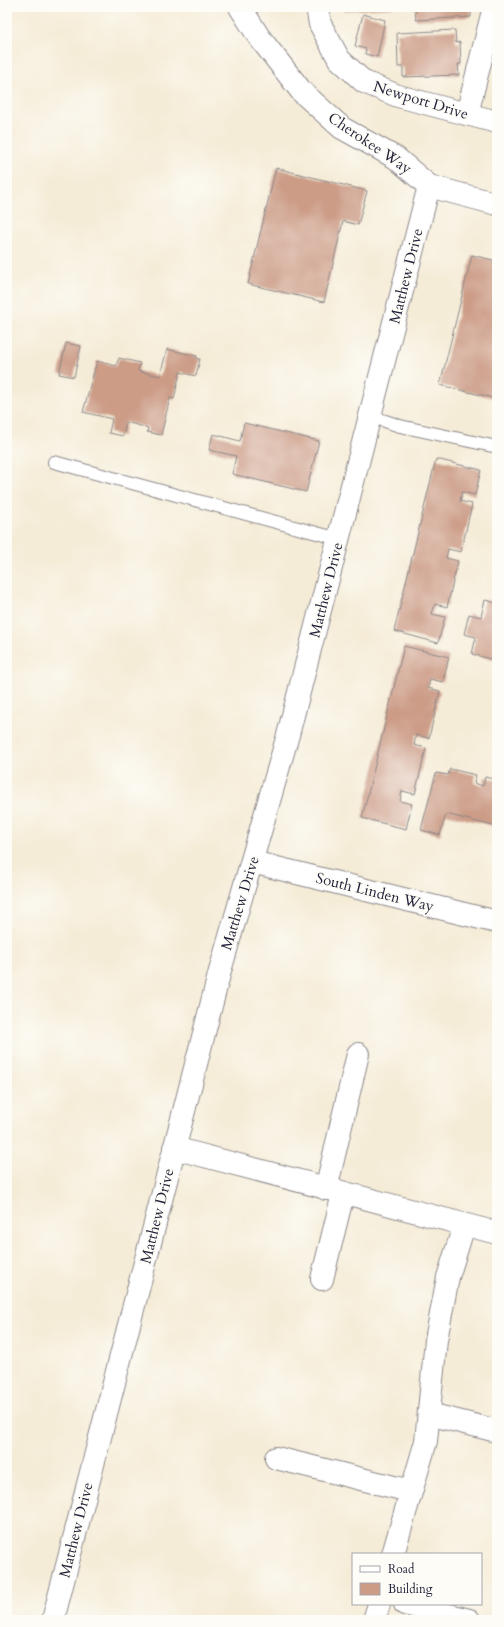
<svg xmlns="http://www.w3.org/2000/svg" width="504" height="1627" font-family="Cardo,serif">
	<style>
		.building { fill: #cc9c87 }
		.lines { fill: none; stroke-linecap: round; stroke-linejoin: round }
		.service-casing { stroke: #8c8789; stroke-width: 14 }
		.minor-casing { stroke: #8c8789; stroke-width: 24 }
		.service { stroke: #fff; stroke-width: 12 }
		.minor { stroke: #fff; stroke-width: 22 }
		.labels { text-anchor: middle; stroke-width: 4; stroke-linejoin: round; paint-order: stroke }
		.street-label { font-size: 15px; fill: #22223b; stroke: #fdfcf7 }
	</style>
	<rect width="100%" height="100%" fill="#fdfcf7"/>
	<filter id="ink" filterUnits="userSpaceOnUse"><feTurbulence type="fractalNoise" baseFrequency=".025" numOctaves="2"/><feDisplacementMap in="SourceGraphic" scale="8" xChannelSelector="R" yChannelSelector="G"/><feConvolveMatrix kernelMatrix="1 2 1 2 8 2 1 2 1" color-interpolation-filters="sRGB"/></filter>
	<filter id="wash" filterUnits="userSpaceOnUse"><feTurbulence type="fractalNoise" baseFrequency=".012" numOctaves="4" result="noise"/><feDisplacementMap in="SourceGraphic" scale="16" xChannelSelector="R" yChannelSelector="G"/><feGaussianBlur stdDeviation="0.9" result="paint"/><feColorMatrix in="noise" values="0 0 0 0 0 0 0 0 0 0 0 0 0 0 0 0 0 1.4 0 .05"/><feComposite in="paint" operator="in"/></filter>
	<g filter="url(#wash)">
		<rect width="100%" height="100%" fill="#f5ecd7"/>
		<g id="blocks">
			<g class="building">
				<polygon points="343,7 394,7 394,8 343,11"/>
				<polygon points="415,7 471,7 471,17 416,20"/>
				<polygon points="363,14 385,20 377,57 365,54 366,49 355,46"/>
				<polygon points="455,30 456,43 460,42 461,64 458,64 459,75 403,77 403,67 398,67 397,33"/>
				<polygon points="276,168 367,191 358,225 343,221 324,302 248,284"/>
				<polygon points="472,255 497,261 497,399 440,385"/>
				<polygon points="66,343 81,346 74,377 59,374"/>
				<polygon points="167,349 197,356 197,359 200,359 196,376 180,372 174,399 170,398 161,435 147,432 148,428 126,422 123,436 109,433 112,419 83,412 97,361 116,366 119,358 140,363 138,371 160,376"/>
				<polygon points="244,423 319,441 306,492 232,474 236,456 209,450 213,434 240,441"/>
				<polygon points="436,459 481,470 475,495 462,492 460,501 472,504 461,552 448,549 446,558 458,561 447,607 435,604 432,614 445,617 438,643 394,631"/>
				<polygon points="485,600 497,603 497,661 472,654 476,637 464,634 469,614 481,617"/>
				<polygon points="404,646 449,657 443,682 430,679 428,688 440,691 429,738 416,735 414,745 426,748 415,794 402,791 400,801 412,804 406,829 362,818"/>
				<polygon points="450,769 476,775 474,783 483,786 485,777 497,780 497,827 446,814 440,835 421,830 436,773 448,775"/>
			</g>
		</g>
	</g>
	<g filter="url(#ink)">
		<use href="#blocks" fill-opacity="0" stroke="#8c8789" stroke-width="1"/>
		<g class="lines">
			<defs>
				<g id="service">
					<polyline points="370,416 400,426 497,447"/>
					<polyline points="54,462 339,539"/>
				</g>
				<g id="minor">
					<polyline points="240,7 259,37 302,92 342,128 396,158 429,186 497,204"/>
					<polyline points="317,7 320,24 339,59 364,82 398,96 497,122"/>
					<polyline points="467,114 494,7"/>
					<polyline points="252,862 497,922"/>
					<polyline points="174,1148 497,1233"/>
					<polyline points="326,1189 358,1054"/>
					<polyline points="322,1279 343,1194"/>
					<polyline points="429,1414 497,1431"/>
					<polyline points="276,1458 410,1491"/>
					<polyline points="393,1554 426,1441 436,1340 448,1277 464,1226"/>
					<polyline points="405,1604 469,1620"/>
					<polyline points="53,1620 220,971 288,735 429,186"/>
					<polyline points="374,1620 379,1604"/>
				</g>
			</defs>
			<use href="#service" class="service-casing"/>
			<use href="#minor" class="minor-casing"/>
			<use href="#service" class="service"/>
			<use href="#minor" class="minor"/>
		</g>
	</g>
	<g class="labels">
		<g class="street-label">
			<text transform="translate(421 100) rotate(17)" y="5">Newport Drive</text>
			<text transform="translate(370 143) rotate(34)" y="5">Cherokee Way</text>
			<text transform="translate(406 276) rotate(-76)" y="5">Matthew Drive</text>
			<text transform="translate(326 590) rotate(-76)" y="5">Matthew Drive</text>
			<text transform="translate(375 892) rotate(14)" y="5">South Linden Way</text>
			<text transform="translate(240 903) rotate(-73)" y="5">Matthew Drive</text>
			<text transform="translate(157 1216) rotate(-76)" y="5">Matthew Drive</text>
			<text transform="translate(76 1530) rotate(-76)" y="5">Matthew Drive</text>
		</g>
	</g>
	<rect width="504" height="1627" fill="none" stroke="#fdfcf7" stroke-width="24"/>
	<rect x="352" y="1553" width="130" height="52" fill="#fdfcf7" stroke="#a5a5ac"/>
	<rect x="360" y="1566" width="20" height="6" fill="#ffffff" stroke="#a5a5ac"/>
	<text x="388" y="1573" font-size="12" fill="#22223b">Road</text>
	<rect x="360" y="1583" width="20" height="12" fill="#cc9c87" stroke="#a5a5ac"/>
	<text x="388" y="1593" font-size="12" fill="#22223b">Building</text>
</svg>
